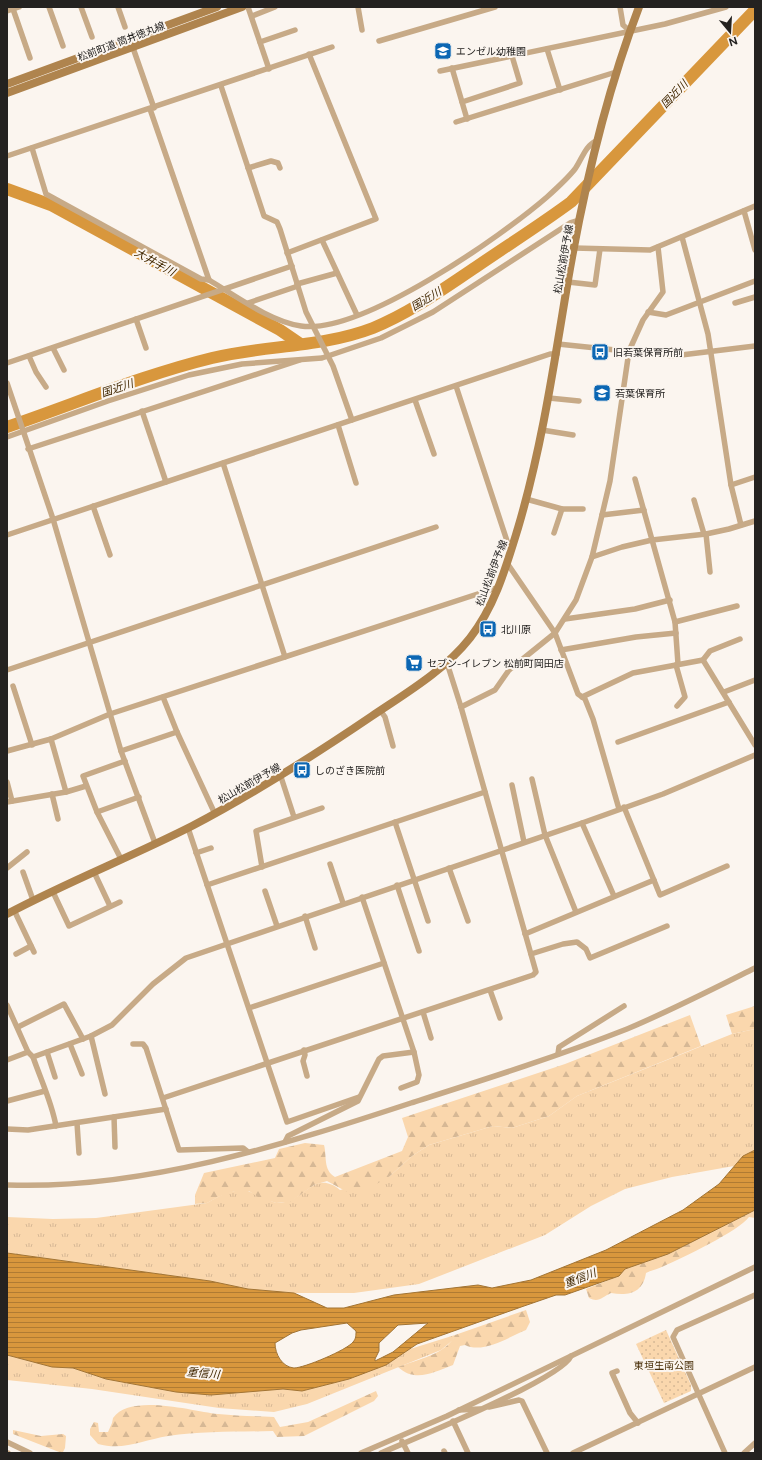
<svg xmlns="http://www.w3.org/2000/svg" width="762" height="1460" font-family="Figtree,'Noto Sans JP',sans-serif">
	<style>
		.grass { fill: url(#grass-tufts) }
		.forest { fill: url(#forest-firs) }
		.park { fill: url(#park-dots) }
		.water { fill: url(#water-rules); stroke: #a27434; fill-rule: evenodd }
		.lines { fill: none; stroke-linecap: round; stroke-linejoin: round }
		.river { stroke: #d8973d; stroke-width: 12 }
		.street { stroke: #c7aa87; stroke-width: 5.5 }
		.secondary { stroke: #af844e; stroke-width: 8 }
		.labels { text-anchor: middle; stroke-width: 4; stroke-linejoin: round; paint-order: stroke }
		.street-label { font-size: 10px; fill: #242220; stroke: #fbf5ef }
		.poi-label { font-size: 10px; fill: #242220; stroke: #fbf5ef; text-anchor: start }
		.park-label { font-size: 10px; fill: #472d06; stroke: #fbf5ef }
		.water-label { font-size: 11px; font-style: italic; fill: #412700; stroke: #fbf5ef }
	</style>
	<defs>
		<pattern id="grass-tufts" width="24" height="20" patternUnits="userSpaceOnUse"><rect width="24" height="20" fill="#fad7ad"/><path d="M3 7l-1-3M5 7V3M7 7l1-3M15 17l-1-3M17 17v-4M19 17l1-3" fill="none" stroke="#d6b895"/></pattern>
		<pattern id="forest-firs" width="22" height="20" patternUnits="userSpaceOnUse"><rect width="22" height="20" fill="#fad7ad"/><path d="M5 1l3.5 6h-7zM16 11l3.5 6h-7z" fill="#d6b895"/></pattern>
		<pattern id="park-dots" width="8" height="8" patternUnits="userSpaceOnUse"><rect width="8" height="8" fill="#fad7ad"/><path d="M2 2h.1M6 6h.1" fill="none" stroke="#d6b895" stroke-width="1.8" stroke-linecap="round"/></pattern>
		<pattern id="water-rules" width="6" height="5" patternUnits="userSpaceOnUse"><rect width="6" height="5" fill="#d8973d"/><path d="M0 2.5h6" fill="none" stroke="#af7b33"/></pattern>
	</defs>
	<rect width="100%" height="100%" fill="#fbf5ef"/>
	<g class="grass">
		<path d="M755 1029V1150L743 1156 734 1166 672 1177 625 1189 591 1206 545 1235 419 1284 354 1293H294L248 1289 210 1281 7 1253V1217L53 1219 96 1218 207 1203C219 1196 234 1188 248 1191 254 1193 259 1197 265 1198 269 1199 273 1203 277 1203 304 1204 313 1168 340 1190L390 1176 412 1156 429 1145 493 1126 512 1128 549 1116 577 1096 732 1034Z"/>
		<polygon points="455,1335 453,1340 441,1350 307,1404 274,1412 219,1408 92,1389 7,1380 7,1355 52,1367 73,1368 106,1379 176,1392 211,1395 283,1389 302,1391 349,1379 392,1361 407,1350"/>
	</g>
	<g class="forest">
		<polygon points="755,1006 755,1029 732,1034 726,1015"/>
		<path d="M690 1015 701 1046 577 1096 549 1116 512 1128 493 1126 429 1145 412 1156 390 1176 363 1192 349 1193 327 1181 314 1185 290 1202 276 1203 258 1197 249 1191H235L218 1197 207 1203 195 1204V1195L204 1173 275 1158 279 1149 305 1143 324 1145C327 1156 323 1170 335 1177L402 1151 408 1137 402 1118 565 1064Z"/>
		<path d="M755 1210V1218L749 1217C739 1231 682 1258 664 1266 658 1269 652 1270 646 1273 643 1293 629 1296 611 1293 602 1297 599 1303 589 1298L586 1289 619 1276 625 1269 635 1265 668 1254Z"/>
		<path d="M526 1310 530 1322 526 1330C509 1337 483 1354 465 1345L460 1346 453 1365C434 1372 415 1383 398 1367 416 1360 447 1354 455 1335Z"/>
		<path d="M376 1391 378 1396 374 1401 304 1436 277 1437 273 1431C238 1432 202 1431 168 1436 143 1440 124 1451 98 1444L90 1435V1429L94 1422 98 1423 99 1432H108L112 1423 113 1418C130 1393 192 1411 218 1414 237 1416 255 1416 274 1417L280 1427 308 1422Z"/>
		<polygon points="13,1430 41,1436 63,1434 66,1436 65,1448 63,1452 59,1452 13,1434"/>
	</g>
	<polygon class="park" points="666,1330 691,1385 691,1391 664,1403 636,1344"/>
	<path class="water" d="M755 1150V1210L668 1254 625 1269 619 1276 565 1295H556L524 1306 417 1344 386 1365 349 1379 302 1391 283 1389 211 1395 176 1392 106 1379 73 1368 52 1367 7 1355V1253L210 1281 248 1289 294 1293 327 1308H344L394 1295 478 1285 492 1288 531 1280 606 1250 683 1210 719 1184 743 1156ZM347 1323 356 1331C356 1335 356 1339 353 1342 347 1350 304 1368 294 1368 282 1367 275 1354 275 1343L292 1333 301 1330ZM428 1323 393 1352 375 1361V1359L379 1351V1343L398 1325Z"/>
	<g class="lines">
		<g class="river">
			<polyline points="7,189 51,205 280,330 299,343"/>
			<path d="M7 427C75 404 142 375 212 358 265 345 321 348 373 328 410 313 443 289 476 267 508 245 540 225 571 202L755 10"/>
		</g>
		<g class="street">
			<polyline points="49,7 63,46"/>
			<polyline points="81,7 92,37"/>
			<polyline points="118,7 125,27"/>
			<polyline points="248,7 269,69"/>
			<polyline points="358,7 362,30"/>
			<polyline points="620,7 623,25 630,31"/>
			<polyline points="13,9 30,58"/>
			<polyline points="7,11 19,7"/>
			<polyline points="252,16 275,7"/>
			<polyline points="379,41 495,7"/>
			<polyline points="260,42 295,30"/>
			<polyline points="132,45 154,108"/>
			<polyline points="547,49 560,90"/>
			<polyline points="452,68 467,119"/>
			<polyline points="440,71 665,24 726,7"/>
			<polyline points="221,86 264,216 277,222 280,229 306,312 333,366 352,420"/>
			<polyline points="462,102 520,83 512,56"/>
			<path d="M150 109 209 280C236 296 271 322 301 326 361 335 502 236 547 197 557 188 567 179 575 169 582 159 585 146 596 141"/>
			<polyline points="456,122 616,72"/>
			<polyline points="32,148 46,194 201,279 209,280"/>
			<polyline points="7,156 332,47"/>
			<polyline points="248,168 271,161 278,163 280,168"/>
			<polyline points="744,211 755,250"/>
			<polyline points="682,237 708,334 731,485 741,525"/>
			<polyline points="322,240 357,315"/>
			<polyline points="574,248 650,250 755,206"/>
			<polyline points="287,253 376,219 309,54"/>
			<polyline points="568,282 595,285 600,249"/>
			<polyline points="297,284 337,273"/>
			<polyline points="248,303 298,286"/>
			<polyline points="735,303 755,297"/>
			<polyline points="648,312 666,315 755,281"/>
			<polyline points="136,319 146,348"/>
			<polyline points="558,344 673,356 755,346"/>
			<polyline points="53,348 64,370"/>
			<polyline points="29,356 36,372 46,387"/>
			<polyline points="7,363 292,266"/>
			<polyline points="7,383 53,519 121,751 155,843"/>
			<polyline points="456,386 508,544 512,548"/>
			<polyline points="549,398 579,401"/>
			<polyline points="415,400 434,454"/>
			<polyline points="142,411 166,482"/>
			<polyline points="338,425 356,483"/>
			<polyline points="542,430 573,435"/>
			<polyline points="7,437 108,401 189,375 242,364 322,358 381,338 433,312 570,223 580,220"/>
			<polyline points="28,449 300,360"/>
			<polyline points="223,463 285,657"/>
			<polyline points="635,479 675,622 678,664"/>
			<polyline points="731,485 755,477"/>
			<polyline points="526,499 562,509 583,509"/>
			<polyline points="694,500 704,534"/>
			<polyline points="93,506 110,555"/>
			<polyline points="602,515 644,510"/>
			<polyline points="554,533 562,509"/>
			<polyline points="706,534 710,572"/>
			<polyline points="7,535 550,354 557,354"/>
			<polyline points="592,557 622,547 652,540 706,534 729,529 755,521"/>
			<polyline points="507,563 555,633 575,686 578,694 585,699 593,719 619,809"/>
			<polyline points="565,619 635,609 670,600"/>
			<polyline points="675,622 737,606"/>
			<polyline points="561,650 636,637 676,633"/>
			<polyline points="703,660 710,651 740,639"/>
			<polyline points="676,665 685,697 677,706"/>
			<polyline points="7,670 436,527"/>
			<polyline points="13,686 32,745"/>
			<polyline points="724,692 755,680"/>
			<polyline points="163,697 177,732 215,814"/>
			<polyline points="582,697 633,673 703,660 755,745"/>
			<polyline points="461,707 495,690 509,670 555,633 576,600 592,557 602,515 610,481 629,351 643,320 663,292 658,247"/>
			<polyline points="380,710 385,717 393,746"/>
			<polyline points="51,739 66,792"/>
			<polyline points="618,742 729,702"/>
			<polyline points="7,751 51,739 110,714 499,587"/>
			<polyline points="121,751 177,732"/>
			<polyline points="281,777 294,817"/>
			<polyline points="532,779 545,835 576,912"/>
			<polyline points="7,782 12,801"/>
			<polyline points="512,785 524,842"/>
			<polyline points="52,794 58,819"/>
			<polyline points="7,802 66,792 86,786"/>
			<polyline points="624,807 660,895 727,866"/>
			<polyline points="97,812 139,797"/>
			<polyline points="395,822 428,921"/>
			<polyline points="582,823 614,896"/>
			<polyline points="188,828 287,1122 359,1097"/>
			<polyline points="196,853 211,848"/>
			<polyline points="121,859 97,812 83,776 125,761"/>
			<polyline points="330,864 343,903"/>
			<polyline points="262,867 256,831 322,808"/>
			<polyline points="7,868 27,852"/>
			<polyline points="449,868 468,921"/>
			<polyline points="23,872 33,900"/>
			<polyline points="94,872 110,906"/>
			<polyline points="207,885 485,792"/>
			<polyline points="397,885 419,951"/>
			<polyline points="265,891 277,926"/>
			<polyline points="53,892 69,926 120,902"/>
			<polyline points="362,897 414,1052 419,1075 417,1082 401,1088"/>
			<polyline points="14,910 34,952"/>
			<polyline points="305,916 315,948"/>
			<polyline points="525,934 654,880"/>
			<polyline points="16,954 31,946"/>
			<polyline points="531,954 563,944 577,942 586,949 590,958 667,926"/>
			<polyline points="490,990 500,1018"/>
			<path d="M7 1005 28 1052 33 1057C41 1080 52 1103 56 1126"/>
			<polyline points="249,1008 384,963"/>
			<polyline points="423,1012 431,1038"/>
			<polyline points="18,1027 64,1004 83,1039"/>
			<polyline points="91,1036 105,1094"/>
			<polyline points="70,1044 82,1074"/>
			<polyline points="133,1044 143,1044 146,1048 179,1150 243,1148 248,1152"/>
			<polyline points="304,1050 305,1055 303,1061 307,1076"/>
			<polyline points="47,1052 55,1077"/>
			<polyline points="558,1054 559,1047 624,1006"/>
			<polyline points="33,1057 91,1036 112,1025 153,984 186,958 582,823 663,794 755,755"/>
			<polyline points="7,1060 28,1052"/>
			<polyline points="163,1098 533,975 536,972 461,707 447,663"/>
			<polyline points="7,1101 45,1091"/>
			<polyline points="114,1117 115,1147"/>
			<polyline points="77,1123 79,1153"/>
			<polyline points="7,1129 28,1130 166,1109"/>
			<polyline points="285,1142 288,1136 358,1101 379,1059 383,1056 414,1052"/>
			<path d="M7 1185C142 1190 283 1145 411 1103 483 1080 556 1057 627 1029 670 1011 713 989 755 968"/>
			<polyline points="617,1371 612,1373 630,1413 638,1423"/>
			<polyline points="489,1407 519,1400 522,1401 547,1453"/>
			<polyline points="459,1410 480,1409"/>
			<polyline points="453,1421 468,1453"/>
			<polyline points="402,1441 408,1453"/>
			<polyline points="7,1442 30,1453"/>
			<polyline points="444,1451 445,1453"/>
			<polyline points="7,1453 8,1453"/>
			<polyline points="361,1453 447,1416 755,1267"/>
			<path d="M381 1453C411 1440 562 1379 571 1356"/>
			<polyline points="573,1453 755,1367"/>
			<polyline points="725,1453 673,1337 677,1330 755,1295"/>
			<polyline points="744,1453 755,1443"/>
		</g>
		<g class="secondary">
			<polyline points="7,84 217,7"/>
			<polyline points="7,93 242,7"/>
			<path d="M7 914C67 882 131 857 192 826 255 793 313 756 372 716 406 693 444 671 470 638 495 606 506 567 518 528 542 447 554 364 568 280 584 187 605 96 639 7"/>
		</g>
	</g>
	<defs>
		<symbol id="school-square" viewBox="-11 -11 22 22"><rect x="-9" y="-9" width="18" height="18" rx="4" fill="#0b66b3" stroke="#fbf5ef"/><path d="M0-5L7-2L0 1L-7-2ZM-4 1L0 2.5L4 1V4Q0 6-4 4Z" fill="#fff"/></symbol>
		<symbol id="bus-square" viewBox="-11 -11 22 22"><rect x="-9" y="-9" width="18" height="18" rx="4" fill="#0b66b3" stroke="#fbf5ef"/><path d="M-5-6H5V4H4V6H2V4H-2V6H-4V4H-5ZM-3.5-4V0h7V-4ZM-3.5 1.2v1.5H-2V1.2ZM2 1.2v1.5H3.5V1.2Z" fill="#fff"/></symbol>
		<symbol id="supermarket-square" viewBox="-11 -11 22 22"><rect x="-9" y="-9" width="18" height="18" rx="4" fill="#0b66b3" stroke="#fbf5ef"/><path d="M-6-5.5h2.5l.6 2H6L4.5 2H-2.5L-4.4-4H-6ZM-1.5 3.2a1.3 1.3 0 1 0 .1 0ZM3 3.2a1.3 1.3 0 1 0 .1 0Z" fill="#fff"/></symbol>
	</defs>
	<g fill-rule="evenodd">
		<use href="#school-square" x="433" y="41" width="20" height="20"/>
		<use href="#bus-square" x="590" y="342" width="20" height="20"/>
		<use href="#school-square" x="592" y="383" width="20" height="20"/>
		<use href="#bus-square" x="478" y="619" width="20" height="20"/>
		<use href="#supermarket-square" x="404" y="653" width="20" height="20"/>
		<use href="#bus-square" x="292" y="760" width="20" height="20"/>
	</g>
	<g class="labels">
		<g class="street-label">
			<text transform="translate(121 41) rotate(-21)" y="4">松前町道 筒井徳丸線</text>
			<text transform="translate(563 259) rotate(-80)" y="4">松山松前伊予線</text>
			<text transform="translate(491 573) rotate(-69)" y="4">松山松前伊予線</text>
			<text transform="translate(249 783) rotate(-30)" y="4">松山松前伊予線</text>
		</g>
		<g class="poi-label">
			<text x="456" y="55">エンゼル幼稚園</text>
			<text x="613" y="356">旧若葉保育所前</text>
			<text x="615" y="397">若葉保育所</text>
			<text x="501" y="633">北川原</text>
			<text x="427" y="667">セブン-イレブン 松前町岡田店</text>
			<text x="315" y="774">しのざき医院前</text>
		</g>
		<g class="park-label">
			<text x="664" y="1369">東垣生南公園</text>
		</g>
		<g class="water-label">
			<text transform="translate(674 94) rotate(-46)" y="4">国近川</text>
			<text transform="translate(155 262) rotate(29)" y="4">大井手川</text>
			<text transform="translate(426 299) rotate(-31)" y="4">国近川</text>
			<text transform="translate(117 388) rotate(-18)" y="4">国近川</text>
			<text transform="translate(580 1278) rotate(-21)" y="4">重信川</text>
			<text transform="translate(203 1373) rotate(5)" y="4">重信川</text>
		</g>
	</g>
	<rect width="762" height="1460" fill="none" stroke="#242220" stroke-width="16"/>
	<g transform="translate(730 32) rotate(162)" stroke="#fbf5ef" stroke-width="3" paint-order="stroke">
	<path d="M0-3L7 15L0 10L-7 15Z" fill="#242220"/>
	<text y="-6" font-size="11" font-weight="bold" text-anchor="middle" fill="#242220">N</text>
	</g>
</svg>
